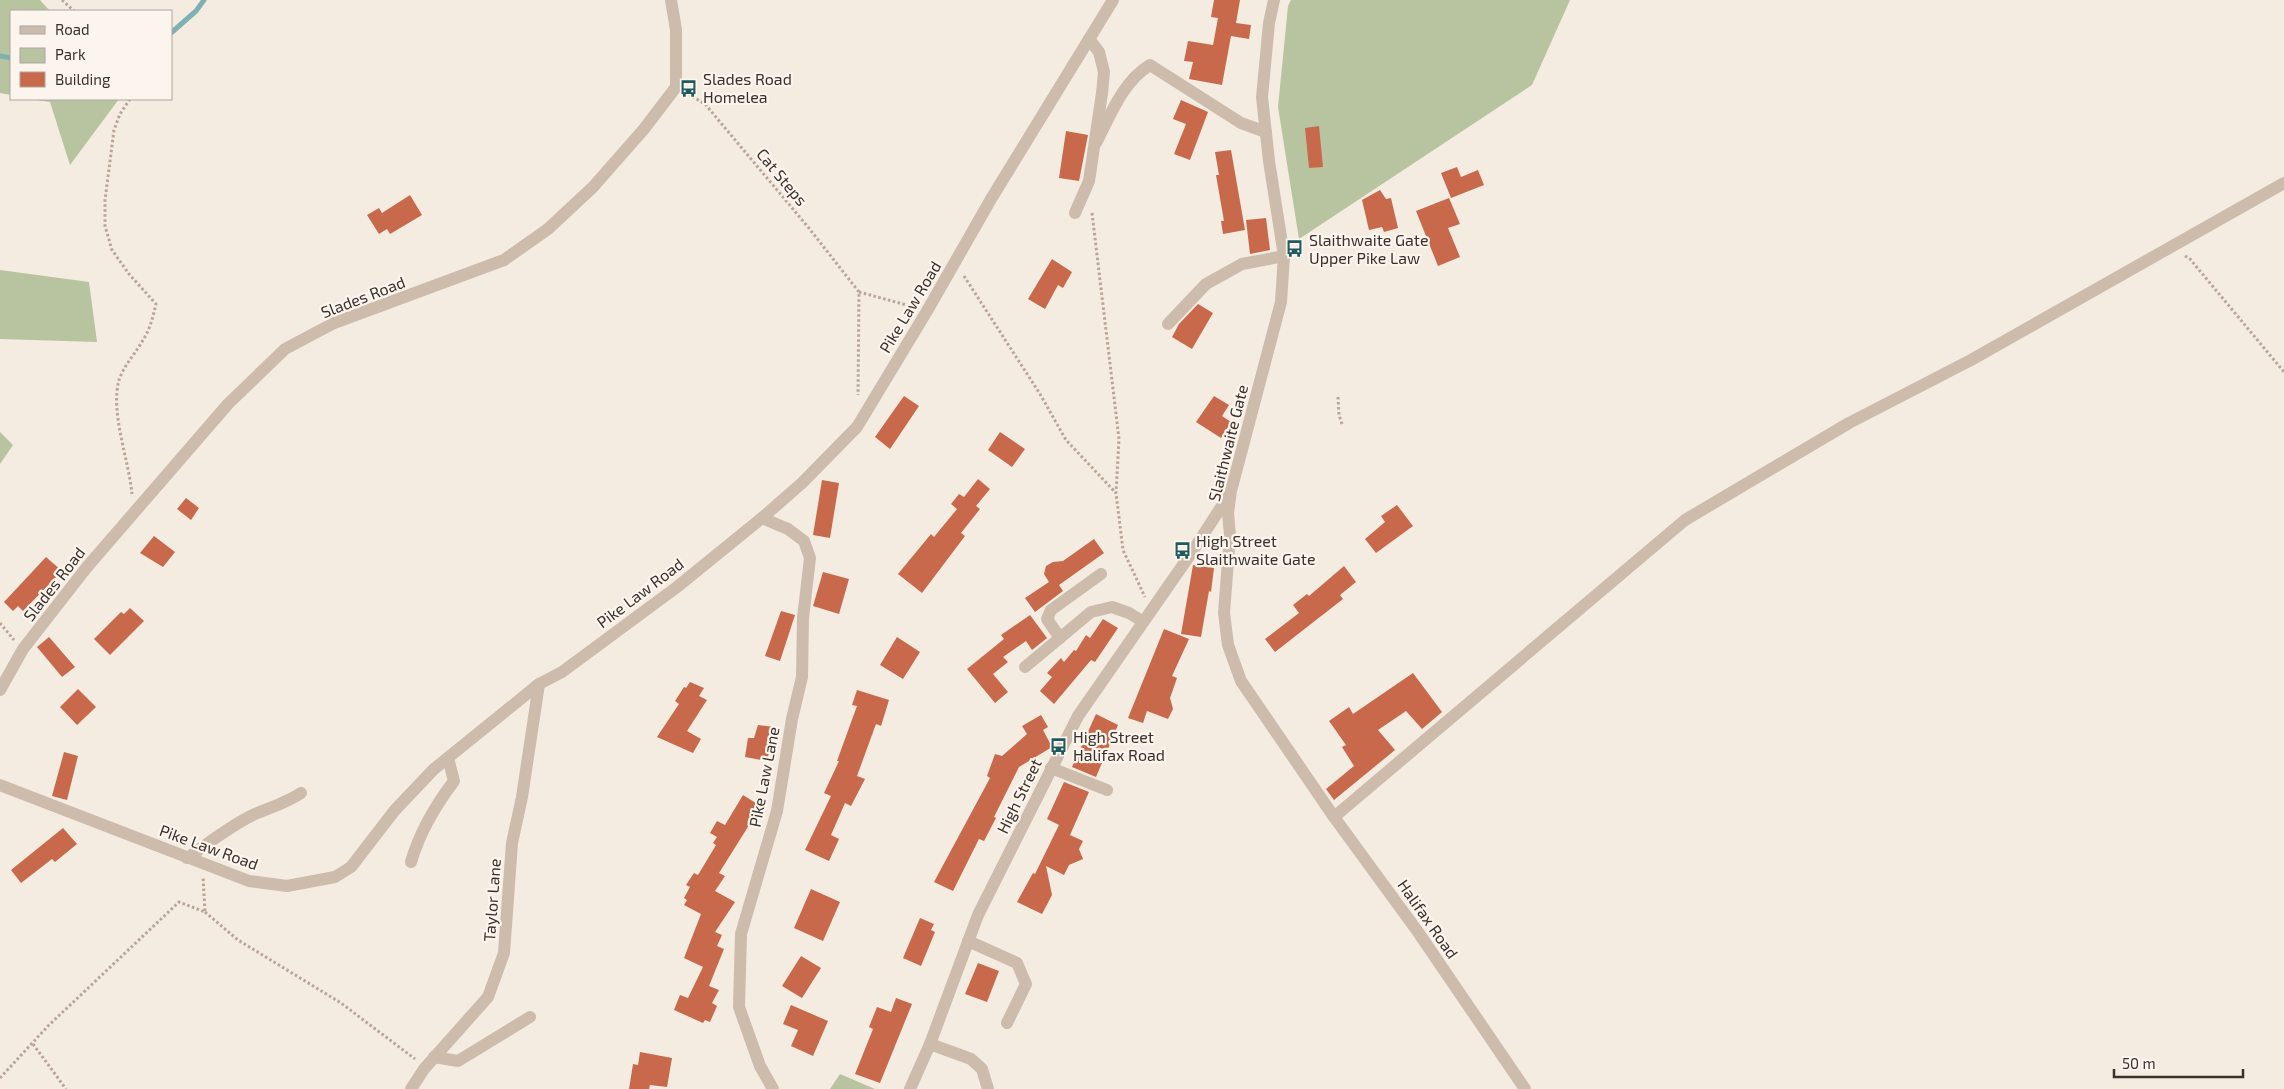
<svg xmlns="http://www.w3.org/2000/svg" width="2284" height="1089" font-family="'Exo 2',sans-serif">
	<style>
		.green { fill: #b8c4a0 }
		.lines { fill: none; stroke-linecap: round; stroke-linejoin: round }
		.stream { stroke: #7fb0b2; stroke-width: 5 }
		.building { fill: #c8694b }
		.path { stroke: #b9a596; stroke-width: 3; stroke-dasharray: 2.5 2.5; stroke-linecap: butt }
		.minor { stroke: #cdbbac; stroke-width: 12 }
		.labels { text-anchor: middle; stroke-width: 4.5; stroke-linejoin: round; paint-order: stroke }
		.poi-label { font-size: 16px; fill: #3b302b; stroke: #fbf5ee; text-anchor: start }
		.street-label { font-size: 16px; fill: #3b302b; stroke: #fbf5ee }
	</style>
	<rect width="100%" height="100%" fill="#f4ebe1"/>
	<g class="green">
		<polygon points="0,0 40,0 50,11 11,11 11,95 0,93"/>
		<polygon points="1291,0 1570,0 1532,85 1299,239 1278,107 1288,6"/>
		<polygon points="31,99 119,99 70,165 50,102"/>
		<polygon points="0,270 89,282 97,342 0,339"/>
		<polygon points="0,432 13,445 0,464"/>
		<polygon points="840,1074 875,1089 830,1089"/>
	</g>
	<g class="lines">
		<g class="stream">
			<polyline points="171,33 196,11 204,0"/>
			<polyline points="0,56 11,58"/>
		</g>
	</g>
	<g class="building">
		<polygon points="1214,0 1240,0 1236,23 1251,25 1249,39 1231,36 1222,85 1189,79 1193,62 1184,61 1188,41 1213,45 1218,18 1211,17"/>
		<polygon points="1181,100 1208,112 1190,160 1174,154 1186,124 1173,119"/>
		<polygon points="1319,126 1323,167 1309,168 1305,128"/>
		<polygon points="1066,131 1088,135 1079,181 1059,178"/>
		<polygon points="1231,150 1245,230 1223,234 1221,221 1224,221 1216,175 1219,175 1215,152"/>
		<polygon points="1457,167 1461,177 1478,170 1484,185 1451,198 1441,173"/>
		<polygon points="1380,190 1386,199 1391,198 1398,228 1384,232 1382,227 1369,230 1362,200"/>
		<polygon points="410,195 422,215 390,234 387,229 379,234 367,215 379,208 382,213"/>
		<polygon points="1449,198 1460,224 1448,228 1460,257 1438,266 1416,211"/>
		<polygon points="1266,218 1270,250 1250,254 1246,220"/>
		<polygon points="1052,259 1072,272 1063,288 1058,285 1045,309 1028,299"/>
		<polygon points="1198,304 1213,313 1192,349 1172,337 1179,324"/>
		<polygon points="904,396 919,406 890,449 875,437"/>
		<polygon points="1214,396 1229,405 1222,416 1231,422 1221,438 1196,422"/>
		<polygon points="1000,432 1025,449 1012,467 988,450"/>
		<polygon points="978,479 990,489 976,506 980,509 961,533 965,536 922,593 898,574 931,534 934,537 957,509 951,504 959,494 964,497"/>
		<polygon points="822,480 839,483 830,538 813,535"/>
		<polygon points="186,498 199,508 191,520 177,509"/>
		<polygon points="1397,505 1413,526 1376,553 1365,539 1385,522 1381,516"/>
		<polygon points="154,536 175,552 163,567 140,553"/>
		<polygon points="1094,539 1104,553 1059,585 1063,591 1035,612 1025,598 1049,582 1044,574 1046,566 1053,562 1063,561"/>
		<polygon points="46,557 62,571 23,611 18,606 13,611 4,602"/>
		<polygon points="1193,565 1214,568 1211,592 1209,591 1201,637 1181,634"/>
		<polygon points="1344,566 1356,582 1340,595 1343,599 1275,652 1265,639 1299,613 1293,605 1307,594 1309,596"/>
		<polygon points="823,572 849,579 839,614 813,606"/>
		<polygon points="130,608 144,621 110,655 94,639 121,612 124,614"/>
		<polygon points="781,611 795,615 780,661 765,656"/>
		<polygon points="1030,615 1047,638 1032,650 1026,641 1003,657 1008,662 993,674 1008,692 995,703 967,669 1004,639 1001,635"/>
		<polygon points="1103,619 1118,628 1095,662 1091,660 1054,704 1040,691 1052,677 1047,673 1061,658 1064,662 1074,650 1076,651 1086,635 1090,638"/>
		<polygon points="1164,629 1189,639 1172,676 1177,678 1170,698 1173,709 1168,719 1147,711 1143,723 1128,718"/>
		<polygon points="49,637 75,667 62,677 37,647"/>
		<polygon points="897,637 920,652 903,679 880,665"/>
		<polygon points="1413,673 1442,712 1422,729 1406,711 1378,730 1395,750 1334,800 1326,789 1354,766 1342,747 1346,745 1329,721 1349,707 1353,714"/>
		<polygon points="690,682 704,688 699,696 707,700 687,731 701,739 693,753 657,737 679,704 675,701 684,687 686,688"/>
		<polygon points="78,689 96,707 77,725 60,707"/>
		<polygon points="857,690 889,700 881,726 876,724 857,776 865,779 851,806 845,803 831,835 839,839 829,861 805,850 831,796 824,793 839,761 837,761 857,706 852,705"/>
		<polygon points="1096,714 1118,725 1096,777 1072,767"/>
		<polygon points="1041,715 1048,727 1043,730 1052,747 1019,767 994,817 996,818 984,841 979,839 953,891 934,882 990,778 987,776 995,754 1002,756 1027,734 1022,726"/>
		<polygon points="758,725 775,727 767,761 745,757 748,738 754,738"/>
		<polygon points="64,752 78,756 67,800 52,796"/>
		<polygon points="1064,782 1089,792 1070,835 1083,841 1079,849 1083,859 1069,865 1064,875 1046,866 1052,895 1042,914 1017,902 1033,873 1035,874 1059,825 1047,819"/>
		<polygon points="743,795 759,805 749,820 751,822 719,873 725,876 715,891 735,902 715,932 722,935 717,946 724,949 709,986 719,990 712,1003 717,1006 710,1022 705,1020 703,1023 674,1010 680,995 688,998 703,967 684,958 701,914 684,905 687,900 684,898 690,887 686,885 694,873 698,875 716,845 713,843 717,837 710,833 717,821 725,825"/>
		<polygon points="63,828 77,844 55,862 52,859 21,883 11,870"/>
		<polygon points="811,889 840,902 823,941 794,928"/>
		<polygon points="920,918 934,924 931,930 935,932 921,966 903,958"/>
		<polygon points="801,956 821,968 802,998 782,986"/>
		<polygon points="978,963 999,971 987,1002 965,994"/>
		<polygon points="896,998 912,1004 880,1083 855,1074 873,1029 869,1027 877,1007 891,1012"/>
		<polygon points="791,1005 828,1021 813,1056 791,1046 798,1030 783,1024"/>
		<polygon points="640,1052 672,1058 667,1087 650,1085 649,1089 629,1089 633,1064 638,1065"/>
	</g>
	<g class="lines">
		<g class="path">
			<polyline points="62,0 74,11"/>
			<polyline points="688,94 705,104 808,227 859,292 858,395"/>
			<path d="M130 99 120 114 114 130 105 200V226L112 250 129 274 156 304C153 317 150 329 143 340 136 353 124 365 119 380 110 412 129 461 132 494"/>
			<polyline points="1092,213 1119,439 1116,493 1123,550 1145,597"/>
			<polyline points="2185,256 2190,259 2284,372"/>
			<polyline points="964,276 1040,394 1066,440 1116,493"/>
			<polyline points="859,292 914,307"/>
			<polyline points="1338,397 1339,415 1342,424"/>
			<polyline points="0,623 14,640"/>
			<polyline points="205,912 238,940 341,1003 415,1059"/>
			<polyline points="33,1044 66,1089"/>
			<polyline points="0,1078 48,1026 179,902 205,912 203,877"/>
		</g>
		<g class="minor">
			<polyline points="1274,0 1269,23 1262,97 1269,161 1284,256 1281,302 1231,491 1228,513 1230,535 1224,613 1228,645 1241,681 1334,817 1418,932 1525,1089"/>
			<path d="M1096 143C1110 116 1123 81 1150 65L1241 123 1266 132"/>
			<polyline points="1075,213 1089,181 1102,93 1104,72 1099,52 1089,39"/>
			<polyline points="1168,324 1206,284 1242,264 1284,256"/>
			<polyline points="762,518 788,529 804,541 810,558 803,618 802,677 792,719 777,811 741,934 739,1007 760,1066 773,1089"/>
			<polyline points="1060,638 1047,619 1051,610 1101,574"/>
			<polyline points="1025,667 1091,612 1112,607 1129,613 1142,621"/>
			<polyline points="0,690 23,649 87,567 228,404 285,349 334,323 504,260 548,229 593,187 644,129 676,87 676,30 671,0"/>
			<polyline points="1051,768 1107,790"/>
			<polyline points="0,785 249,881 287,886 335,877 351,867 395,810 434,769 539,684 562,672 677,587 762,518 802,483 857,427 927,311 991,199 1113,0"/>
			<polyline points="1334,817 1685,520 1849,423 1971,360 2284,183"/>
			<path d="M187 858C209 843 231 825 255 814 272 807 286 803 301 793"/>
			<path d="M411 862C420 831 435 806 454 781L448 758"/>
			<polyline points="968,941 1017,963 1026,984 1007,1023"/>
			<polyline points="930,1044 971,1059 982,1069 988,1089"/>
			<polyline points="434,1057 458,1061 530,1017"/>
			<polyline points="411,1089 424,1069 488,997 504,953 512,843 522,797 539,684"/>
			<polyline points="910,1089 930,1044 978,915 1078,716 1192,552 1229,495"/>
		</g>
	</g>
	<defs>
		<symbol id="bus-bare" viewBox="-9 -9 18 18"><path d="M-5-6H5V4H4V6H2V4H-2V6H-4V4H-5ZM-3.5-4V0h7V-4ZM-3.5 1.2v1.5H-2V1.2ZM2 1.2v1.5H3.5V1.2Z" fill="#1f5a5e" stroke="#fbf5ee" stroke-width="2.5" paint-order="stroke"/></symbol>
	</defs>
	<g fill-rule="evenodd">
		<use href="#bus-bare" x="676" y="76" width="25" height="25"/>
		<use href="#bus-bare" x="1282" y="236" width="25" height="25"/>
		<use href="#bus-bare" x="1170" y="538" width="25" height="25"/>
		<use href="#bus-bare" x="1046" y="734" width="25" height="25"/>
	</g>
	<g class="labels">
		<g class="poi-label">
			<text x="703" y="85">Slades Road<tspan x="703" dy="18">Homelea</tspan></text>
			<text x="1309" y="246">Slaithwaite Gate<tspan x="1309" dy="18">Upper Pike Law</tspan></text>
			<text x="1196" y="547">High Street<tspan x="1196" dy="18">Slaithwaite Gate</tspan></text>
			<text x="1073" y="743">High Street<tspan x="1073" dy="18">Halifax Road</tspan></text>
		</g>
		<g class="street-label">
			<text transform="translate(782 177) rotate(50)" y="6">Cat Steps</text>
			<text transform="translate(363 297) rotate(-21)" y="6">Slades Road</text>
			<text transform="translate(910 307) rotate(-59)" y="6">Pike Law Road</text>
			<text transform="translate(1228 443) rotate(-76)" y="6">Slaithwaite Gate</text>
			<text transform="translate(54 584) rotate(-52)" y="6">Slades Road</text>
			<text transform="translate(640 593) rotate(-37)" y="6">Pike Law Road</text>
			<text transform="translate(764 777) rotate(-79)" y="6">Pike Law Lane</text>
			<text transform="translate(1019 796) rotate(-64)" y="6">High Street</text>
			<text transform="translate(209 847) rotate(20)" y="6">Pike Law Road</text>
			<text transform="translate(492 900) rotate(-86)" y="6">Taylor Lane</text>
			<text transform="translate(1428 919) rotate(55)" y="6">Halifax Road</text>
		</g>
	</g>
	<rect x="10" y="10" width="162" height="90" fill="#fbf5ee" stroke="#aea6a0"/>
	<rect x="20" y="26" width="25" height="8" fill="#cdbbac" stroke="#aea6a0"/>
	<text x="55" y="35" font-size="15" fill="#3b302b">Road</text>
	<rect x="20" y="48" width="25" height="15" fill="#b8c4a0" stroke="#aea6a0"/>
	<text x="55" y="60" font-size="15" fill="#3b302b">Park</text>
	<rect x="20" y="72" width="25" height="15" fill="#c8694b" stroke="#aea6a0"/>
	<text x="55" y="85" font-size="15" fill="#3b302b">Building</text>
	<path d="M2114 1069v8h129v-8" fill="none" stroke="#3b302b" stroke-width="2.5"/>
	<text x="2122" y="1069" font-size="15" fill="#3b302b" stroke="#fbf5ee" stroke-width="4" paint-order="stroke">50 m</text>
</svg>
